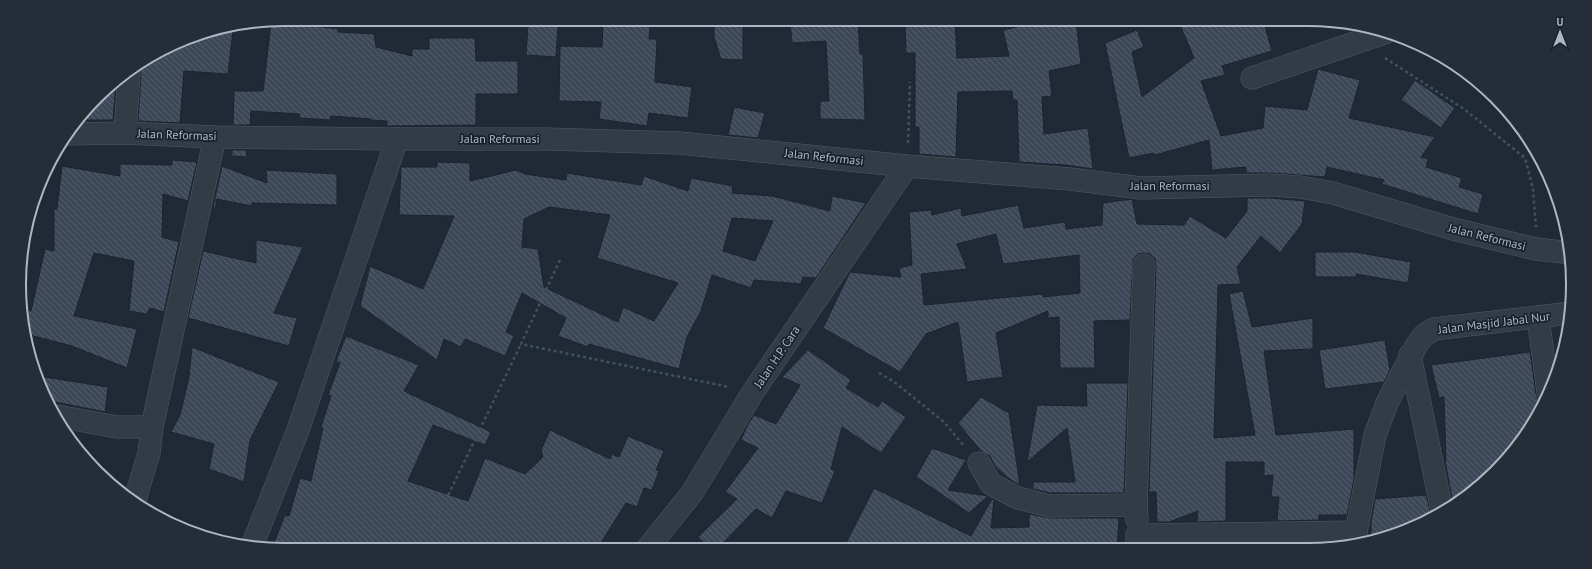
<svg xmlns="http://www.w3.org/2000/svg" width="1592" height="569" font-family="'PT Sans',sans-serif">
	<style>
		.building { fill: url(#building-back-hatch); stroke: #1b232e; fill-rule: evenodd }
		.lines { fill: none; stroke-linecap: round; stroke-linejoin: round }
		.street-casing { stroke: #515965; stroke-width: 23 }
		.path { stroke: #3f5355; stroke-width: 2.5; stroke-dasharray: 3 3; stroke-linecap: butt }
		.street { stroke: #333b47; stroke-width: 22 }
		.labels { text-anchor: middle; stroke-width: 3.5; stroke-linejoin: round; paint-order: stroke }
		.street-label { font-size: 12px; fill: #adb6c4; stroke: #19212c }
		.rim { fill: none; stroke: #adb6c4; stroke-width: 2 }
	</style>
	<defs>
		<pattern id="building-back-hatch" width="6" height="6" patternUnits="userSpaceOnUse"><rect width="6" height="6" fill="#3c4857"/><path d="M-1 5l2 2M0 0l6 6M5-1l2 2" fill="none" stroke="#56606e"/></pattern>
	</defs>
	<rect width="100%" height="100%" fill="#202a37"/>
	<g class="building">
		<polygon points="1263,19 1272,51 1222,66 1225,75 1201,81 1221,136 1263,128 1265,106 1307,110 1318,69 1360,80 1349,118 1435,137 1421,157 1428,159 1426,167 1462,178 1459,187 1483,194 1478,214 1382,184 1384,180 1327,167 1325,177 1271,173 1246,173 1246,167 1212,170 1209,140 1155,155 1154,153 1129,158 1105,43 1137,30 1144,47 1132,52 1142,97 1194,58 1178,20"/>
		<polygon points="1047,20 1076,20 1081,64 1049,71 1052,96 1042,97 1044,134 1088,128 1093,169 1066,165 1019,162 1017,100 1013,100 1012,91 958,92 956,157 919,154 919,127 915,127 915,53 906,53 905,24 955,21 957,58 1009,56 1003,30"/>
		<polygon points="790,21 858,21 860,54 863,54 865,120 820,119 820,101 829,101 826,41 792,43"/>
		<polygon points="714,22 743,22 743,60 721,59 714,37"/>
		<polygon points="271,24 296,24 338,29 338,32 374,34 376,47 412,56 412,49 429,49 429,38 475,38 476,61 518,61 518,94 476,94 476,125 387,126 387,121 371,120 371,119 331,116 330,120 299,118 300,114 251,111 250,125 233,125 234,91 263,91"/>
		<polygon points="528,24 558,26 556,57 526,55"/>
		<polygon points="603,25 650,26 649,39 657,39 655,82 692,87 688,118 649,113 647,126 599,119 601,102 559,101 560,46 602,47"/>
		<polygon points="217,29 233,30 228,74 184,71 180,123 138,121 141,74 139,66 183,39"/>
		<polygon points="1415,80 1455,108 1441,128 1401,100"/>
		<polygon points="116,81 113,120 76,120 109,85"/>
		<polygon points="734,107 765,113 758,138 728,135"/>
		<polygon points="232,150 247,150 246,157 232,156"/>
		<polygon points="172,160 197,162 188,201 163,194 162,237 179,242 164,312 150,308 147,314 129,311 134,261 94,253 74,316 137,329 127,368 72,346 26,334 28,311 31,311 45,249 54,251 54,209 57,209 62,166 120,176 120,164 172,165"/>
		<path d="M437 162 470 163V181L516 170 525 174 566 180 567 173 641 185 644 176 688 191 691 178 733 186 732 193 772 196 830 211 832 196 866 203 816 278 803 277 801 284 754 280 751 288 712 275 701 311 687 337 679 369 589 344 588 347 558 336 566 318 522 293 506 332 514 336 505 356 465 339 461 347 444 339 437 360 360 306 370 266 423 289 454 216 399 215 401 167H437ZM549 207 610 215 597 258 678 283 654 321 623 307 618 322 544 287 538 249 522 247 524 219ZM732 218 773 221 755 261 723 251Z"/>
		<polygon points="222,166 267,183 266,170 337,174 337,205 252,203 252,206 216,199 216,208 213,207"/>
		<path d="M1247 198H1270L1305 201 1302 224 1280 253 1261 236 1237 267 1241 284 1218 285 1214 438 1255 435 1229 294 1243 291 1252 327 1313 318V349L1264 351 1276 435 1354 429V479L1347 515H1319V520L1277 521 1279 497H1271L1273 475 1264 476V462H1226V521L1197 522 1198 511 1169 522H1157L1156 492H1149L1156 265 1155 259 1150 254 1145 253 1138 254 1133 259 1130 320 1094 321 1095 368H1060L1059 317 1048 318V311L996 333 1003 377 967 382 958 322 926 334 900 372 823 328 850 272 901 277 899 268 912 265 909 212 931 210 932 215 961 208 962 216 1018 205 1024 228 1065 222 1066 229 1102 225 1103 203 1132 199 1137 224 1184 225 1190 216 1226 238 1247 211ZM996 234 1003 264 1079 255 1080 293 1043 297V294L924 305 921 274 967 269 957 244Z"/>
		<polygon points="256,240 303,247 274,313 297,318 289,346 188,318 203,251 256,263"/>
		<polygon points="1315,252 1355,252 1411,262 1408,283 1356,274 1356,277 1315,277"/>
		<polygon points="346,336 419,365 404,391 491,432 485,445 433,425 408,481 468,501 485,458 525,474 543,457 541,450 550,430 610,459 612,454 619,457 628,436 664,451 656,470 659,471 652,490 644,488 637,507 626,503 597,549 284,550 272,548 285,515 289,516 300,478 311,481 323,428 321,427 331,396 328,395 340,363 336,361"/>
		<polygon points="1385,340 1390,370 1384,382 1325,389 1319,350"/>
		<polygon points="192,347 279,382 250,440 244,482 209,469 214,444 171,432 180,415 189,377"/>
		<polygon points="1565,347 1564,353 1558,369 1555,349"/>
		<polygon points="808,350 851,380 846,388 878,407 882,401 906,417 881,453 842,427 831,469 835,471 822,503 786,491 772,518 756,509 717,549 711,549 698,537 737,499 725,492 758,448 741,440 747,426 754,415 776,424 800,385 782,377"/>
		<polygon points="1530,352 1536,394 1538,399 1543,403 1537,417 1483,484 1453,504 1445,461 1446,461 1444,397 1439,398 1431,365"/>
		<polygon points="38,376 108,387 105,412 50,401"/>
		<polygon points="1086,383 1128,383 1124,493 1051,493 1033,489 1033,482 1075,482 1067,428 1027,462 1037,405 1087,406"/>
		<polygon points="981,397 1009,413 1020,485 1008,478 995,466 990,456 981,451 958,423"/>
		<polygon points="932,448 966,460 948,490 988,496 969,513 916,477"/>
		<polygon points="874,488 971,536 992,499 994,500 991,528 1029,527 1029,514 1049,518 1119,518 1117,548 843,549"/>
		<polygon points="1426,495 1432,518 1425,523 1371,539 1371,522 1375,499"/>
		<polygon points="1319,545 1319,548 1277,548 1277,546"/>
		<polygon points="1226,546 1226,548 1196,548 1196,547"/>
	</g>
	<g class="lines">
		<defs>
			<g id="street">
				<polyline points="1252,78 1387,32"/>
				<polyline points="125,133 129,73"/>
				<polyline points="67,134 125,133 215,137 397,139 547,139 680,143 907,166 1070,179 1141,188 1270,185 1300,187 1333,193 1453,229 1536,249 1571,253"/>
				<polyline points="1538,317 1548,392"/>
				<polyline points="1410,355 1442,511"/>
				<polyline points="57,416 117,427 152,427"/>
				<polyline points="979,463 991,484 1018,498 1049,506 1136,505 1137,520"/>
				<polyline points="134,503 149,453 152,427 215,137"/>
				<polyline points="1136,505 1144,265"/>
				<polyline points="1356,544 1356,532 1375,435 1387,403 1416,346 1423,336 1434,329 1571,313"/>
				<polyline points="252,546 298,430 397,139"/>
				<polyline points="1137,548 1137,535 1356,532"/>
				<polyline points="647,549 692,493 753,392 907,166"/>
			</g>
		</defs>
		<use href="#street" class="street-casing"/>
		<g class="path">
			<polyline points="1385,58 1464,109 1525,158 1533,189 1536,227"/>
			<polyline points="908,143 910,82"/>
			<polyline points="560,260 521,344 729,387"/>
			<polyline points="879,373 893,381 944,422 964,446"/>
			<polyline points="425,550 429,535 521,344"/>
		</g>
		<use href="#street" class="street"/>
	</g>
	<g class="labels">
		<g class="street-label">
			<text transform="translate(177 135) rotate(2)" y="4">Jalan Reformasi</text>
			<text x="500" y="143">Jalan Reformasi</text>
			<text transform="translate(824 157) rotate(6)" y="4">Jalan Reformasi</text>
			<text x="1170" y="190">Jalan Reformasi</text>
			<text transform="translate(1487 237) rotate(14)" y="4">Jalan Reformasi</text>
			<text transform="translate(1494 323) rotate(-7)" y="4">Jalan Masjid Jabal Nur</text>
			<text transform="translate(777 357) rotate(-56)" y="4">Jalan H.P. Cara</text>
		</g>
	</g>
	<path d="M0 0H1592V569H0ZM284 26H1308A258 258 0 0 1 1566 284V285A258 258 0 0 1 1308 543H284A258 258 0 0 1 26 285V284A258 258 0 0 1 284 26Z" fill="#252d38" fill-rule="evenodd"/>
	<path class="rim" d="M284 26H1308A258 258 0 0 1 1566 284V285A258 258 0 0 1 1308 543H284A258 258 0 0 1 26 285V284A258 258 0 0 1 284 26Z"/>
	<g transform="translate(1560 32)" stroke="#19212c" stroke-width="3" paint-order="stroke">
	<path d="M0-3L7 15L0 10L-7 15Z" fill="#adb6c4"/>
	<text y="-6" font-size="11" font-weight="bold" text-anchor="middle" fill="#adb6c4">U</text>
	</g>
</svg>
